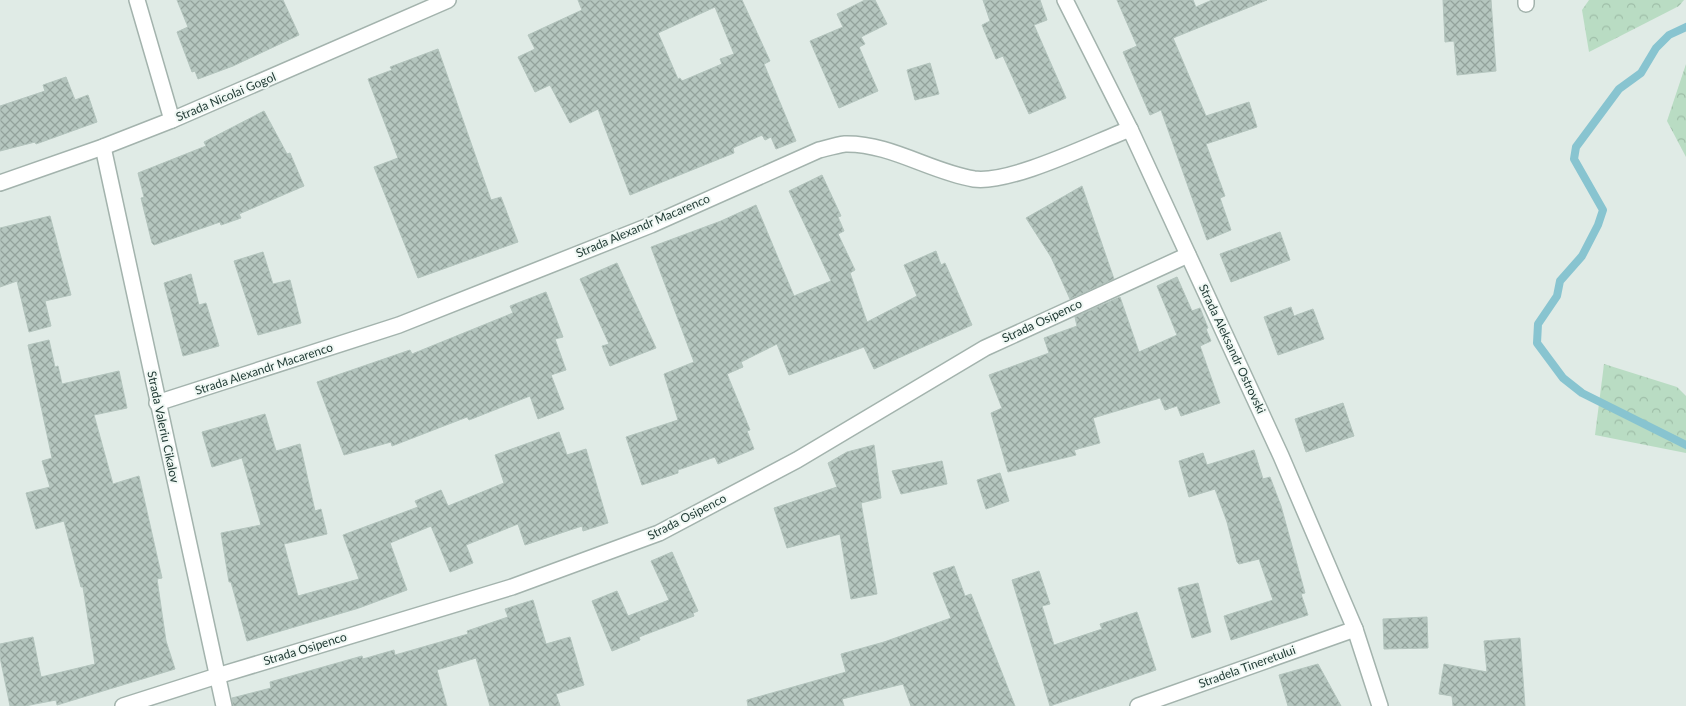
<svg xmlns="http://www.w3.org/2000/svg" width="1686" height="706" font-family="Lato,sans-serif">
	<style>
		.forest { fill: url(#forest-crowns) }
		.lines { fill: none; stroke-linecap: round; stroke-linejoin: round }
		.stream { stroke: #88c4d0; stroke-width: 8 }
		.building { fill: url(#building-cross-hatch); stroke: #b3c4bd; fill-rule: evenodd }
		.minor-casing { stroke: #a3b3ad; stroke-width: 18 }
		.minor { stroke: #fff; stroke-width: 15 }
		.labels { text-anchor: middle; stroke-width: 4; stroke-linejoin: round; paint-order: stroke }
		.street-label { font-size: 12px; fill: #213b35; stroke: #f0f8f4 }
	</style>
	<defs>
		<pattern id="forest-crowns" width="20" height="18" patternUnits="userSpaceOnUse" patternTransform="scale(1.25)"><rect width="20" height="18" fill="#b9dcc3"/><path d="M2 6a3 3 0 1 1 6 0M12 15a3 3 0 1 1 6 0" fill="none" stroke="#9fbea8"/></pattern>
		<pattern id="building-cross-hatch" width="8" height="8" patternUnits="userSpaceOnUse" patternTransform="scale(1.25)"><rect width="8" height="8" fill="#b5c6bf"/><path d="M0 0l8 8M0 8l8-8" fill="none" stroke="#93a29c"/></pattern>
	</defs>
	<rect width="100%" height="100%" fill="#e0ebe6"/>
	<g class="forest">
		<polygon points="1589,0 1684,0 1679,6 1589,52 1582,10"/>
		<polygon points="1686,64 1686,157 1667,121"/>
		<polygon points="1604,364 1677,387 1686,396 1686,453 1595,435"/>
	</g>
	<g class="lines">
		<polyline class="stream" points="1686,27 1669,35 1656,48 1641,73 1619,89 1576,147 1574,159 1603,210 1598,225 1582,256 1560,281 1557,296 1538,324 1537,343 1563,378 1582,393 1686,445"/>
	</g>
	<g class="building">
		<polygon points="177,0 283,0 299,35 233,66 198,79 195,71 192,72 177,32 188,27"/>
		<path d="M578 0H742L770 61 764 64 796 141 776 149 771 137 765 140 762 135 733 148 734 153 630 195 598 109 570 123 550 85 535 92 518 57 535 49 528 35 582 10ZM715 7 734 54 720 59 722 64 682 81 680 78 678 79 658 33Z"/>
		<polygon points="865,0 875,0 887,24 861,37 865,44 859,47 878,91 839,108 810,41 843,27 837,14"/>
		<polygon points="983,0 1040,0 1047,20 1034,25 1066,98 1029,114 1003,56 996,59 982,25 990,21"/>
		<polygon points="1117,0 1193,0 1196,7 1212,0 1267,0 1173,38 1206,116 1249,102 1257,127 1206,144 1225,196 1220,198 1231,230 1207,240 1161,110 1150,115 1123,52 1137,46"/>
		<polygon points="1443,0 1491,0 1496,71 1457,75 1454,41 1445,42"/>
		<polygon points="438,49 491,200 501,197 518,242 418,278 374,167 398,158 368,79 392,70 390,67"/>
		<polygon points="930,63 939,94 915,100 907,70"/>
		<polygon points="66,77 75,100 88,95 97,122 36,144 35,142 0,151 0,106 45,91 43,85"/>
		<polygon points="264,111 287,154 290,153 304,186 239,214 241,218 221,225 220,222 154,245 152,243 141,198 144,197 138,173 206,146 204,142"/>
		<polygon points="822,175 841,216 838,217 844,231 838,234 855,270 850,273 867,322 917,296 904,265 936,251 941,265 945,263 972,325 874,369 864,347 789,375 777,344 741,362 743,367 727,374 750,430 747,431 754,449 718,464 715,457 678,470 678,473 642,485 626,437 678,420 664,374 694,362 651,247 721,221 756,205 794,296 831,281 789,191"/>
		<polygon points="1082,186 1114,279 1070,299 1051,257 1026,218"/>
		<polygon points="50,216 71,295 45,301 51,326 29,332 17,281 0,287 0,228"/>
		<polygon points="1280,232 1290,260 1231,282 1220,254"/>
		<polygon points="263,252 273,284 290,280 301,323 258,335 234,261"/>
		<polygon points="617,263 656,348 610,366 602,346 609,344 580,279"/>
		<polygon points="191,274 199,305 206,303 219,346 183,356 164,283"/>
		<polygon points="1177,277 1192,311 1200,308 1208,328 1206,329 1211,341 1200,346 1220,403 1181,416 1177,406 1165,410 1160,398 1093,418 1100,443 1074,450 1076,455 1008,472 991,413 1002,408 989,375 1049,353 1044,338 1077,326 1075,317 1120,297 1139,352 1177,335 1157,286"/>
		<polygon points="546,292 563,337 555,339 566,370 551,375 564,409 538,419 530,396 469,420 467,417 392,446 391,442 344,455 317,382 410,350 412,354 513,313 510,306"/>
		<polygon points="1291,307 1294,316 1313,309 1324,339 1278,355 1264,317"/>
		<polygon points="49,340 55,367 58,366 62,384 119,371 127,408 94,415 113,484 139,476 162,578 157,579 166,641 175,669 57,705 56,700 25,706 10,706 0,657 0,644 33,637 41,677 95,664 83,587 81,587 64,521 36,529 26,493 50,487 42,461 52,458 28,345"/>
		<polygon points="1343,403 1354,436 1306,452 1295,419"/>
		<polygon points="265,414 276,451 300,444 315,511 321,509 327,534 284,544 298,596 359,579 343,535 418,507 415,501 441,490 448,506 504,483 495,455 559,432 567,455 586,449 608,523 583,531 582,526 525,545 518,524 466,545 473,563 450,572 431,526 390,543 407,590 359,608 247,641 231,582 229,582 221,533 261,525 242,458 212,467 202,432"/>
		<polygon points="874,445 881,498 861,503 877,594 851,599 840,534 787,548 774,508 837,487 828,463 847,452"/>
		<polygon points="1254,450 1263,479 1270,477 1281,506 1305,593 1301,594 1308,615 1231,640 1224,616 1273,600 1259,559 1239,564 1237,562 1227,522 1215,489 1189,497 1179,461 1203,453 1207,465"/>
		<polygon points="942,461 947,484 901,494 892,471"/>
		<polygon points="1000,473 1009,501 986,509 977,480"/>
		<polygon points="672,552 698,611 693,613 694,616 639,637 640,640 612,651 592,601 617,591 628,616 669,600 651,561"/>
		<polygon points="954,566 965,596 971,594 1015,706 911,706 903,684 842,699 844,706 748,706 747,700 846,672 841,654 884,642 951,618 933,573"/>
		<polygon points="1039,571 1050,604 1042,606 1054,645 1102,629 1100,624 1137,612 1156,670 1050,706 1012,580"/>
		<polygon points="1198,583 1211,632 1192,638 1178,588"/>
		<polygon points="533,600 546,644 570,637 584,685 556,694 560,706 490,706 476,658 437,670 447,706 233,706 232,698 271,688 270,682 362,656 363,659 394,650 395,655 468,634 467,631 508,617 505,609"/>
		<polygon points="1427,617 1428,648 1384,649 1383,619"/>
		<polygon points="1520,638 1525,706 1453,706 1452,696 1439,694 1444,664 1487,672 1484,641"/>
		<polygon points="1318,664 1341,706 1288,706 1279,675"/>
	</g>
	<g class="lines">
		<defs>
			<g id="minor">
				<polyline points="137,0 172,120"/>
				<polyline points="1065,0 1130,129 1281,456 1355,629 1380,706"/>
				<polyline points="1526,0 1526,4"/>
				<polyline points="103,147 224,706"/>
				<polyline points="0,183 103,147 172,120 448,0"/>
				<path d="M157 403 399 325 651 225 819 150C827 148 837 145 845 144 890 143 931 172 974 179 1011 184 1093 143 1130 129"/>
				<polyline points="123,706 217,676 512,587 659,533 797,460 985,348 1188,255"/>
				<polyline points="1138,706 1355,629"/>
			</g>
		</defs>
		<use href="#minor" class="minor-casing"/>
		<use href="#minor" class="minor"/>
	</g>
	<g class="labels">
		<g class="street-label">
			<text transform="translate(226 97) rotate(-23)" y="4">Strada Nicolai Gogol</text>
			<text transform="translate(643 226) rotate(-23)" y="4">Strada Alexandr Macarenco</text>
			<text transform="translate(1042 321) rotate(-25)" y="4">Strada Osipenco</text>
			<text transform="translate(1232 349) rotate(65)" y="4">Strada Aleksandr Ostrovski</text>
			<text transform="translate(264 369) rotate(-18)" y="4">Strada Alexandr Macarenco</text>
			<text transform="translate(163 427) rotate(78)" y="4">Strada Valeriu Cikalov</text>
			<text transform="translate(687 517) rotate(-27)" y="4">Strada Osipenco</text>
			<text transform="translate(305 649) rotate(-17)" y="4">Strada Osipenco</text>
			<text transform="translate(1247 667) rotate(-20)" y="4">Stradela Tineretului</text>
		</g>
	</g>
</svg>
